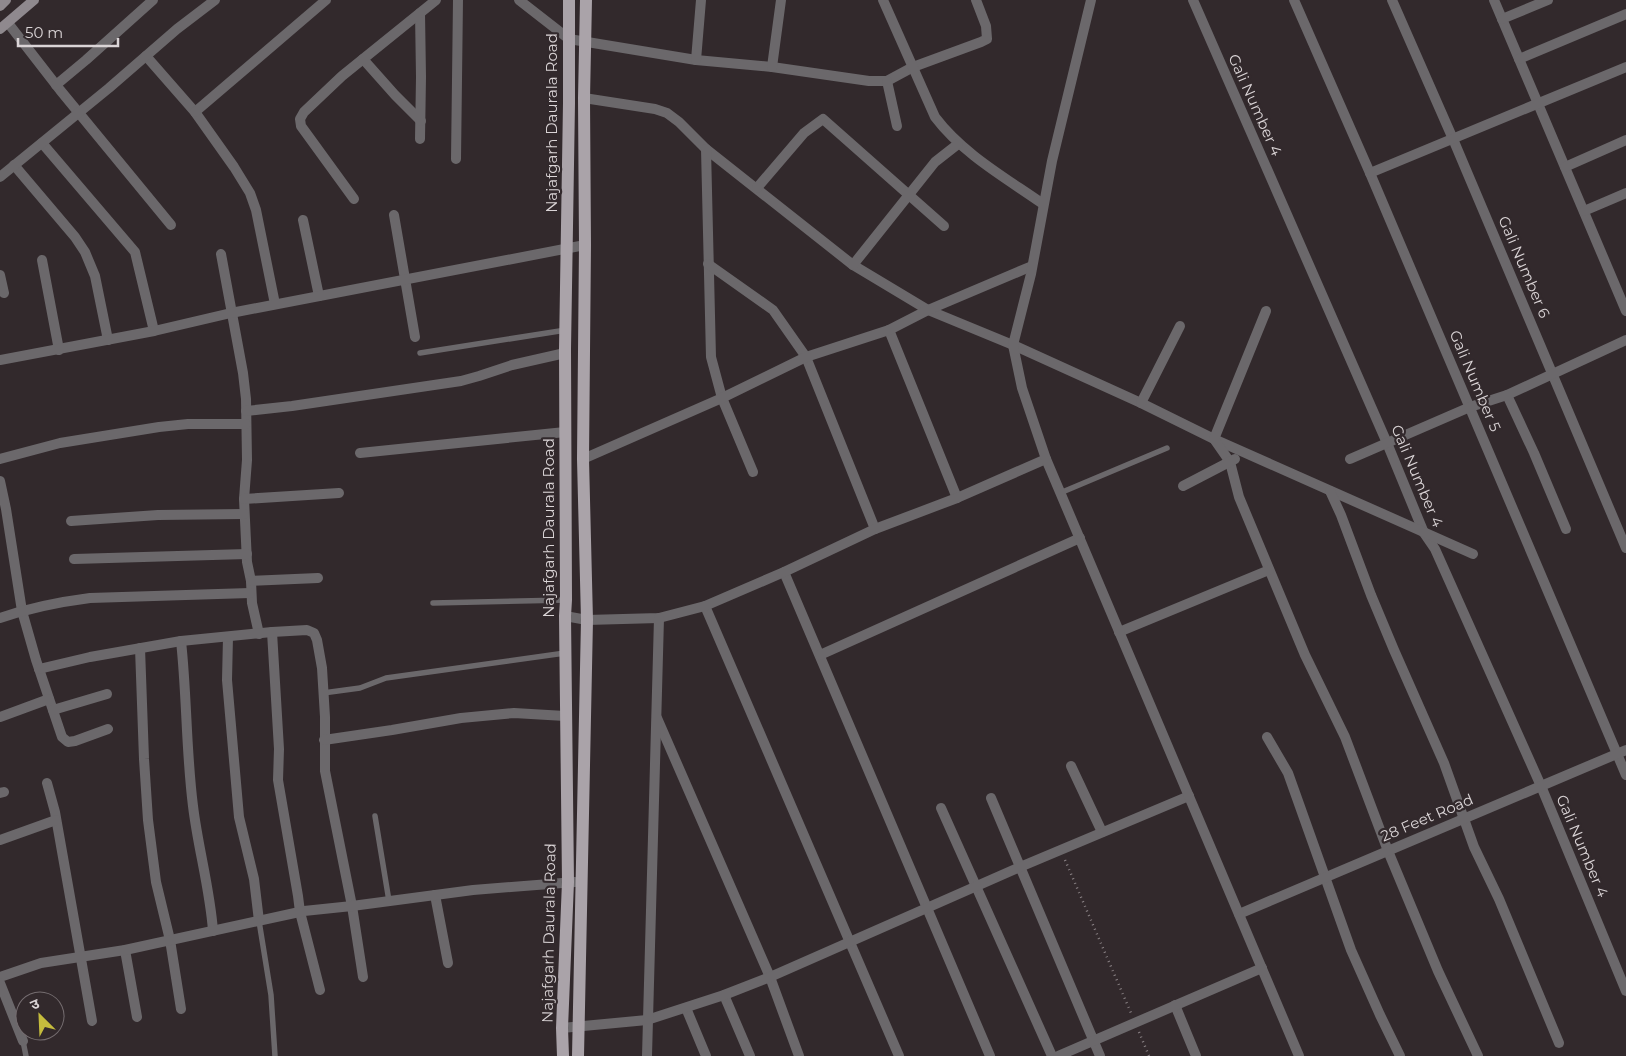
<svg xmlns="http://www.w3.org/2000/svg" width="1626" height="1056" font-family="Montserrat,'Noto Sans Devanagari',sans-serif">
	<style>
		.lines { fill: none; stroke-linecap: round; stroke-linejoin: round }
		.path { stroke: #877f82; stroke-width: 2.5; stroke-dasharray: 1 4; stroke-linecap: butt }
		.service { stroke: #6b686b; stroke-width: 5.5 }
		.minor { stroke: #6b686b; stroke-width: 10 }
		.tertiary { stroke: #6b686b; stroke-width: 10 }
		.secondary { stroke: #8f898e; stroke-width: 10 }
		.primary { stroke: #aaa3a9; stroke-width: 12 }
		.labels { text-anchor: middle; stroke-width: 4.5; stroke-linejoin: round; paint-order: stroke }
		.street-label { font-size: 15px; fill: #dad4d6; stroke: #32292c }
	</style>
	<rect width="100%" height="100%" fill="#32292c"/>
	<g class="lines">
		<g class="path">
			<polyline points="1065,860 1131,1013"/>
			<polyline points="1139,1032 1149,1056"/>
		</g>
		<g class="service">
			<polyline points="420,353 566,330"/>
			<polyline points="1060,493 1167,448"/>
			<polyline points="433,603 566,600"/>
			<polyline points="323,693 360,688 386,678 565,653"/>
			<polyline points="375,816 389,901"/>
			<polyline points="259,921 271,995 275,1056"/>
			<polyline points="23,1041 26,1056"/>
		</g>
		<g class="minor">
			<polyline points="519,0 569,39 696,60 772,67 869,81 887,81 913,67 981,42 987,39 986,26 976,0"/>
			<path d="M883 0 935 117C963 154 1006 178 1043 204"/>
			<polyline points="1193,0 1387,443 1424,533 1435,549 1541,786 1626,991"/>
			<polyline points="1294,0 1370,173 1626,775"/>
			<polyline points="1392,0 1453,139 1626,548"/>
			<polyline points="1494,0 1626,311"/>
			<polyline points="420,13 421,77 420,139"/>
			<polyline points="1502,19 1548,0"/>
			<polyline points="8,23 60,90 171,225"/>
			<polyline points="146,56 195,112 234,167 250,193 256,210 275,304"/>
			<polyline points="363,59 395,95 421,121"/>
			<polyline points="1519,59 1626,14"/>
			<polyline points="696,60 701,0"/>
			<polyline points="772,67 781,0"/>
			<polyline points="887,81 897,126"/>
			<polyline points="56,85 86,60 153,0"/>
			<polyline points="584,98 655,109 667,113 679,122 706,149 853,265 928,310 1013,345 1141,403 1214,439 1473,554"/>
			<polyline points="195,112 326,0"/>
			<polyline points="42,143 135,252 154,331"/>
			<polyline points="706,149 711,357 722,398 753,472"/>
			<polyline points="456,159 458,0"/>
			<polyline points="14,165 75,237 85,252 95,276 108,340"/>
			<polyline points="1565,167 1626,140"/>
			<polyline points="1370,173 1626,67"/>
			<polyline points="0,177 109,88 177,29 215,0"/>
			<polyline points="757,188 804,133 823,119 944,226"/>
			<polyline points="354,199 301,126 300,119 304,112 342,76 436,0"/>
			<polyline points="1584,211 1626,193"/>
			<polyline points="394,215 415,337"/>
			<polyline points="303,220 319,296"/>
			<polyline points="221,254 243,373 246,399 247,460 244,499 247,562 251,581 252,603 259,634"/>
			<polyline points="42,260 59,350"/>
			<polyline points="708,264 773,310 806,357 875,529"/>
			<polyline points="853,265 935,162 958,144"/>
			<polyline points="0,275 4,293"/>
			<polyline points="1266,311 1214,439 1230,462 1239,497 1305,655 1345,737 1388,851 1438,971 1478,1056"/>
			<polyline points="889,330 957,498"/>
			<polyline points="0,360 154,331 231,313 585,245"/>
			<polyline points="1507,395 1534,453 1566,529"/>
			<polyline points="1141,403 1180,326"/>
			<polyline points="246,411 292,406 461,381 479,376 512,365 565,353"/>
			<polyline points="360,453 565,432"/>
			<polyline points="0,459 60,443 159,427 188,424 246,424"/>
			<polyline points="583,459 722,398 806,357 889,330 928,310 1032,266"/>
			<polyline points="1350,459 1470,407 1507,395 1626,340"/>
			<polyline points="0,481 6,509 22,611 36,660 62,737 68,742 75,741 108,729"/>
			<polyline points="1183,486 1235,459"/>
			<polyline points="1330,491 1341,515 1371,595 1394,650 1444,763 1474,847 1499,899 1559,1043"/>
			<polyline points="244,499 339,493"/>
			<polyline points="71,521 158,515 244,514"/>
			<polyline points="74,559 247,554"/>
			<polyline points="784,572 990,1056"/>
			<polyline points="251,581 318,578"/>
			<polyline points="705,606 899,1056"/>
			<polyline points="565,616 587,620 659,618 705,606 784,572 875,529 957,498 1046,459"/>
			<path d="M0 618C29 608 59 602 90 598L250 593"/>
			<polyline points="272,632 279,749 278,780 298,896 300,912 320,990"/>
			<polyline points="1119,632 1269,570"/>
			<polyline points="228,637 227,680 239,817 254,879 259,921"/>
			<path d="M181 641C187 696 186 751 193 806 198 848 210 889 213 931"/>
			<polyline points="140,648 144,759 148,820 156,882 170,940 181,1009"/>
			<polyline points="820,655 1080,538"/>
			<polyline points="39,669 90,657 181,641 272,632 307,630 314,633 317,640 322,668 325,717 325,771 352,906 363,977"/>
			<polyline points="53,710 107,694"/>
			<polyline points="0,717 49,699"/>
			<polyline points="657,718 770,977 799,1056"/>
			<polyline points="1267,737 1288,773 1351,950 1380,1015 1400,1056"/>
			<polyline points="324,740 392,730 461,718 514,713 565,716"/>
			<polyline points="1071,766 1102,832"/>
			<polyline points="47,783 55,812 92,1021"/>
			<polyline points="0,793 4,792"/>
			<polyline points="991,798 1100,1056"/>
			<polyline points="941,808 1052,1056"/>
			<polyline points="0,840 56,820"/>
			<polyline points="435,895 448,963"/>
			<polyline points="1239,914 1626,750"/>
			<polyline points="125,950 137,1017"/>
			<polyline points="0,977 41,963 125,950 304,911 352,906 473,890 575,882"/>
			<polyline points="0,983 23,1041"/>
			<polyline points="724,995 750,1056"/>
			<polyline points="1175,1005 1196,1056"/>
			<polyline points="686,1008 706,1056"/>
			<polyline points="562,1028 647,1020 724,995 770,977 1020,867 1189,796"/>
			<polyline points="647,1056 659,618"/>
			<polyline points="1058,1056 1262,968"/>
		</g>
		<polyline class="tertiary" points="1091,0 1052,161 1031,274 1013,345 1022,388 1046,459 1299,1056"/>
		<g class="secondary">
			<polyline points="0,6 6,0"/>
			<polyline points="0,29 34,0"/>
		</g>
		<g class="primary">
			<polyline points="563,1056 562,1028 568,882 565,616 566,600 565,349 569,103 569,0"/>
			<polyline points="578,1056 587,620 583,459 585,245 584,98 586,0"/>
		</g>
	</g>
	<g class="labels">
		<g class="street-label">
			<text transform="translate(1255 105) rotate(66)" y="5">Gali Number 4</text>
			<text transform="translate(552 123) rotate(-90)" y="5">Najafgarh Daurala Road</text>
			<text transform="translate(1524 267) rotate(67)" y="5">Gali Number 6</text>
			<text transform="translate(1475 381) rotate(67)" y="5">Gali Number 5</text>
			<text transform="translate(1417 476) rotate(67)" y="5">Gali Number 4</text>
			<text transform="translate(549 528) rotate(-90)" y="5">Najafgarh Daurala Road</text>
			<text transform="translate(1427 818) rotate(-23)" y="5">28 Feet Road</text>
			<text transform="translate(1582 846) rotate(67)" y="5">Gali Number 4</text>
			<text transform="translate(549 933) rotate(-89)" y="5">Najafgarh Daurala Road</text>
		</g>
	</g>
	<g transform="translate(40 1016) rotate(336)"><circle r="24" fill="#32292c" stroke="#756d70"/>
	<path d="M0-4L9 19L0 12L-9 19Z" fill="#c5bc3d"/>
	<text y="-8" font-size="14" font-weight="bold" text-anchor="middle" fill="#dad4d6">उ</text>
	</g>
	<path d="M18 38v8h100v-8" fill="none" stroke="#dad4d6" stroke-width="2.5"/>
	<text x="25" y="38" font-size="15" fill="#dad4d6" stroke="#32292c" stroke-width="4" paint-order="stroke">50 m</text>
</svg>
